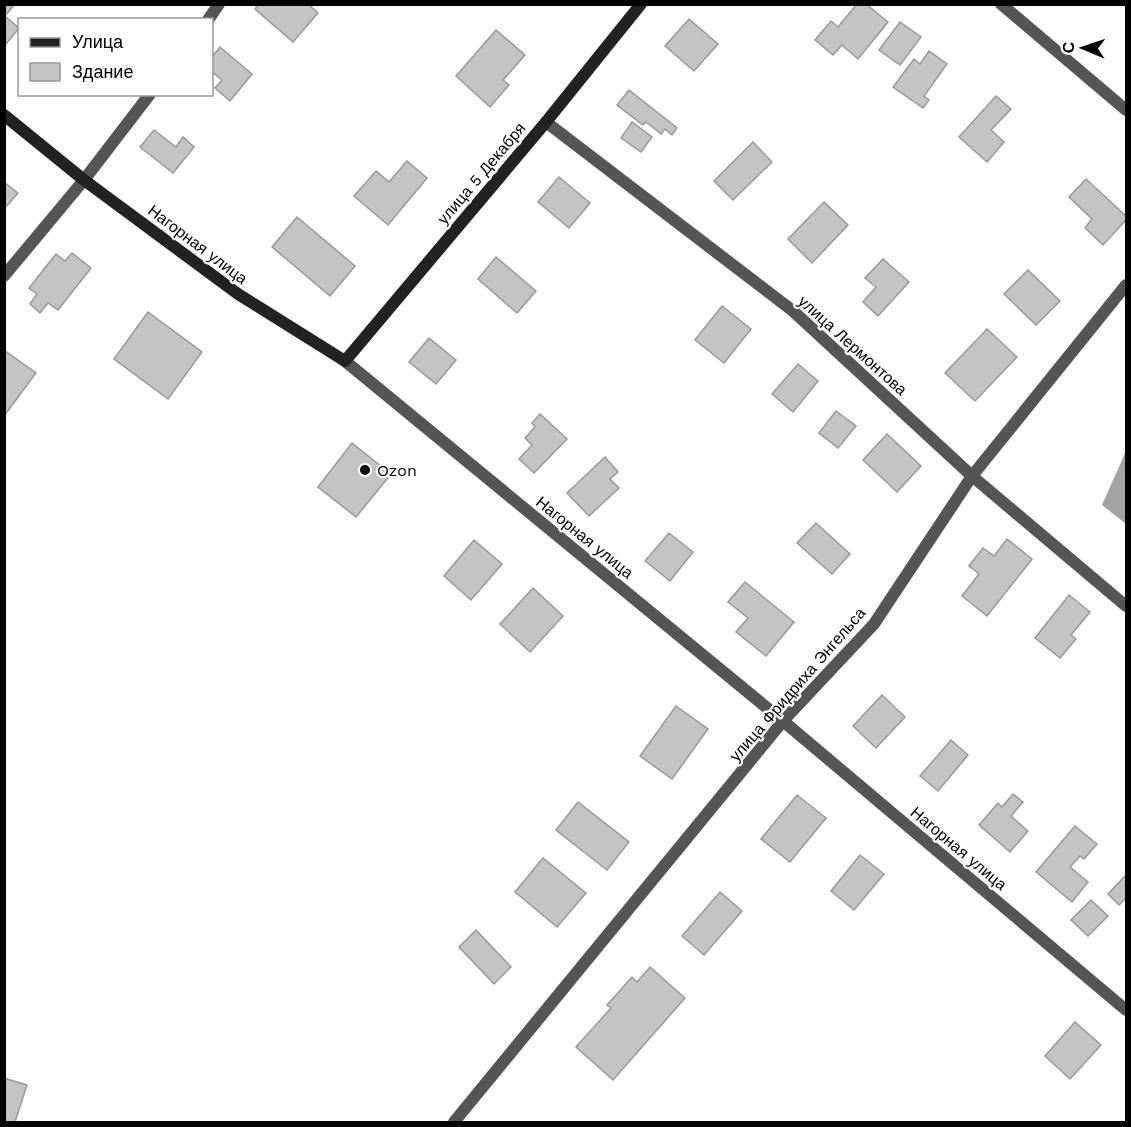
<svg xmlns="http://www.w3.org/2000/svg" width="1131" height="1127" font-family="'Work Sans',sans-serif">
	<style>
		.water { fill: #a3a3a3 }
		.building { fill: #c4c4c4; stroke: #999; stroke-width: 1.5 }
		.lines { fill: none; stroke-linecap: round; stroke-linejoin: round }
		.street { stroke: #555; stroke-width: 12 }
		.secondary { stroke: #222; stroke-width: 12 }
		.poi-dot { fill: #000; stroke: #fff; stroke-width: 2 }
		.labels { text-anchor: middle; stroke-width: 4.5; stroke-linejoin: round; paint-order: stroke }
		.street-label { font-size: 16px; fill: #000; stroke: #fff }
		.poi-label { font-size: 16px; fill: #000; stroke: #fff; text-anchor: start }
	</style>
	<rect width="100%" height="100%" fill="#fff"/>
	<polygon class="water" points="1126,451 1126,524 1102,505"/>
	<g class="building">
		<polygon points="4,4 15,4 5,16 19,28 6,44 4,42"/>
		<polygon points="258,4 308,4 318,13 293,42 255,9"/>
		<polygon points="857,4 866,4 888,22 858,59 842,45 833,55 815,40 831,21 838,27"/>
		<polygon points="689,19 718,44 694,71 665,46"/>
		<polygon points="900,22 921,37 900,65 879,50"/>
		<polygon points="496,30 525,55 503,80 509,85 490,107 456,76"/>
		<polygon points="220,47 252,74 230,101 215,88 222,80 212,72 212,57"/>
		<polygon points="929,51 947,64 924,96 929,100 923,108 893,87 914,59 920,64"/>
		<polygon points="629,90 677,128 672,135 665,129 661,134 646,122 643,125 617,105"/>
		<polygon points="996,96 1011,109 991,130 1004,142 987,162 959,137"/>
		<polygon points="632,122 652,137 641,152 621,138"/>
		<polygon points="154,130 176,147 183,137 194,147 173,173 140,147"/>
		<polygon points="753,142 772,162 733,200 714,181"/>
		<polygon points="407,161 427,178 388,225 354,196 376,171 389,182"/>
		<polygon points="559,177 590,203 569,228 538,202"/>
		<polygon points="1086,179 1126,216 1126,220 1103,245 1085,228 1092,219 1069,197"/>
		<polygon points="4,182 18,193 4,209"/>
		<polygon points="824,202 848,225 812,263 788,239"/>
		<polygon points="297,217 355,266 330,296 272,247"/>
		<polygon points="72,253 91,268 58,310 48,303 40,313 30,304 37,294 29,288 56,254 65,261"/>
		<polygon points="496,257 536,291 517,313 478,279"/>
		<polygon points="883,259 909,282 878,316 863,302 876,287 865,278"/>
		<polygon points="1028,270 1060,301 1036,325 1004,294"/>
		<polygon points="722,306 751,329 724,363 695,340"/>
		<polygon points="148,312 202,352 168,399 114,359"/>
		<polygon points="987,329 1017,357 975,401 945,373"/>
		<polygon points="429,338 456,360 436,384 409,362"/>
		<polygon points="4,350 36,373 4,416"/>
		<polygon points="798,364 818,381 793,412 772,394"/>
		<polygon points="836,411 856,426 838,448 819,433"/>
		<polygon points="540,414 567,439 534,473 519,459 532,445 525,438 535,427 532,423"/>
		<polygon points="887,434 921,466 897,492 863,460"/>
		<polygon points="352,443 391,474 356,517 318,487"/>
		<polygon points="605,457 618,472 610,479 619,488 589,516 567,493"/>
		<polygon points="816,523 850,554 832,574 797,543"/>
		<polygon points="669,533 693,552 670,581 645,561"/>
		<polygon points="1007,539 1032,559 987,616 962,596 979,574 969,566 983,548 994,556"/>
		<polygon points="474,540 502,564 471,600 444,576"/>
		<polygon points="745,582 794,622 766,656 736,632 748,618 728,602"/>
		<polygon points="533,588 563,616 530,652 500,624"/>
		<polygon points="1069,595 1090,612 1071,635 1076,639 1060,658 1035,638"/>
		<polygon points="882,695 905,717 876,748 853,726"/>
		<polygon points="676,706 708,729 672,779 640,756"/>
		<polygon points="951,740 968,755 938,791 920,776"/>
		<polygon points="1013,794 1023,802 1011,816 1028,831 1010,852 979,825 998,803 1002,807"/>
		<polygon points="797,795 826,818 790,862 761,839"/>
		<polygon points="578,802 629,842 607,870 556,830"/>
		<polygon points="1075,826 1097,844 1084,859 1080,856 1070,867 1088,882 1072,902 1036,872"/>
		<polygon points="860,855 884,874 854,910 831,891"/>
		<polygon points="543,858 586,893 557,927 515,892"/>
		<polygon points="1126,875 1126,898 1119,905 1108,894"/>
		<polygon points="720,892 742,911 704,955 682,936"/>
		<polygon points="1091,900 1108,916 1088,936 1071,920"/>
		<polygon points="476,930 511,967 494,984 459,947"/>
		<polygon points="650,967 685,998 613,1080 576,1047 611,1008 607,1005 632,977 637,982"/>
		<polygon points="1075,1022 1101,1045 1070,1079 1045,1056"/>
		<polygon points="4,1078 27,1085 15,1122 4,1122"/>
	</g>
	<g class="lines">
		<g class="street">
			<polyline points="1001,4 1126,110"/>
			<polyline points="208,20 219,4"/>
			<polyline points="546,122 793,311 972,476 1126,606"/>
			<polyline points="4,276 84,180 150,94"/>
			<polyline points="345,361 783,721 1126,1010"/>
			<polyline points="454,1122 783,721 874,624 972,476 1126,285"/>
		</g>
		<polyline class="secondary" points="4,115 84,180 238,294 345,361 546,122 641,4"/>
	</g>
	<circle class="poi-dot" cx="365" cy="470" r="6"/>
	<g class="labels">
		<g class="street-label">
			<text transform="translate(481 173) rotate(-50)" y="6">улица 5 Декабря</text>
			<text transform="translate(198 244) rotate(37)" y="6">Нагорная улица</text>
			<text transform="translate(853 345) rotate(42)" y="6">улица Лермонтова</text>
			<text transform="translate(585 537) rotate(39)" y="6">Нагорная улица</text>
			<text transform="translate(797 684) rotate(-49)" y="6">улица Фридриха Энгельса</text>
			<text transform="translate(959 848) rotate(40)" y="6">Нагорная улица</text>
		</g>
		<g class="poi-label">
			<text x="377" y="476">Ozon</text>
		</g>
	</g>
	<rect width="1131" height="1127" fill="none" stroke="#000000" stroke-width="12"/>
	<rect x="18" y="18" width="195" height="78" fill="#ffffff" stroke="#999999" stroke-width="1.5"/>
	<rect x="30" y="38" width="30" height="9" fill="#222222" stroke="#999999" stroke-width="1.5"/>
	<text x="72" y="48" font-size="18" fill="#000000">Улица</text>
	<rect x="30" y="63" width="30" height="18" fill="#c4c4c4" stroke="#999999" stroke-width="1.5"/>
	<text x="72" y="78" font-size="18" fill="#000000">Здание</text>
	<g transform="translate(1083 48) rotate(272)" stroke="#ffffff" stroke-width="4.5" paint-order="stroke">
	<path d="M0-4.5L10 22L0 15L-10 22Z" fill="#000000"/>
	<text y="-9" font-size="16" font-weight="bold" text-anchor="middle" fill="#000000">С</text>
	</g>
</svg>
